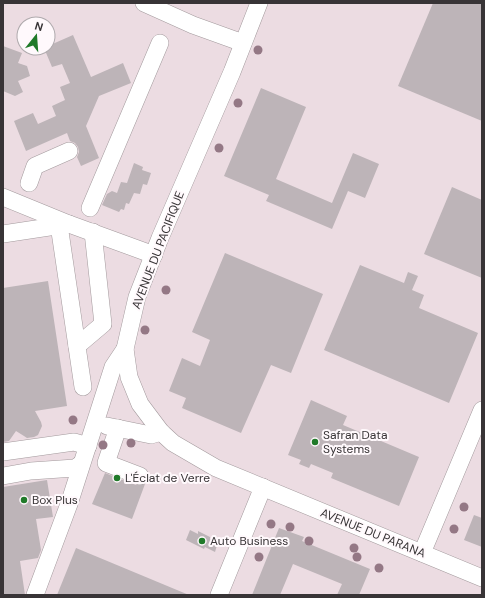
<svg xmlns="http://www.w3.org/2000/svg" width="485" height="598" font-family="'DM Sans',sans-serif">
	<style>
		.built { fill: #ecdce2; fill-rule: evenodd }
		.building { fill: #bdb4b8 }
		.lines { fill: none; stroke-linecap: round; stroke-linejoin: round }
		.minor-casing { stroke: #a39a9d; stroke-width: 18 }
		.minor { stroke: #fff; stroke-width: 17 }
		.tree { fill: #947885 }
		.poi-dot { fill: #207a29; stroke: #fff9fc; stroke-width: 1.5 }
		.labels { text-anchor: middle; stroke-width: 4; stroke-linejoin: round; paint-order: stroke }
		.street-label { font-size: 12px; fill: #383436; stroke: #fff9fc }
		.poi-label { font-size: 12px; fill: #383436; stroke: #fff9fc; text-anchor: start }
	</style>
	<rect width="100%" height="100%" fill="#f4ebef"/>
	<path class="built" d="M3 3H482V595H3ZM24 24H48V48H24Z"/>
	<g class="building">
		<polygon points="433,3 482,3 482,121 398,86"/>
		<polygon points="73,35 91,77 123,63 131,83 99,96 86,126 99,158 81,166 77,157 79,152 78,147 75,143 70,141 67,133 26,151 14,121 33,113 38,124 56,116 52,106 65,100 60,87 70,83 62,64 52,67 44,48 48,48 48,46"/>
		<polygon points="3,46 22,53 18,63 27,66 30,76 18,81 23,92 15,96 3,91"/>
		<polygon points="261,88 306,107 276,179 332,203 353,153 379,164 365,198 348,191 332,229 266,201 269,195 224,176"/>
		<polygon points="134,163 143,167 142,170 151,173 147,185 143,184 140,194 134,193 129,204 126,203 124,210 121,209 119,212 102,205 107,194 112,191 117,193 121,182 127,183"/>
		<polygon points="452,187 482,200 482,278 424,254"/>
		<polygon points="225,253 323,294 291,373 271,365 241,433 182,408 186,398 169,391 182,358 200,366 210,340 192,332"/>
		<polygon points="360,265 404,283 408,272 418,276 412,290 424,295 419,308 478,333 449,403 324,350"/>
		<polygon points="48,281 67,406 35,411 41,422 42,426 38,435 34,437 27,438 24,436 16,431 9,441 3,442 3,288"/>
		<polygon points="311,400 347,416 343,425 419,457 399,506 331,478 333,473 311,464 309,468 299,464 301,460 288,455"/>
		<polygon points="105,473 136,485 145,484 132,519 92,504"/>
		<polygon points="47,480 53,517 36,519 41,550 38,558 20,561 25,595 3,595 3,487"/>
		<polygon points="474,515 482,518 482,547 464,540"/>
		<polygon points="279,528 304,537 302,541 370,569 359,595 337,595 342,584 293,564 280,595 252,595"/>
		<polygon points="190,530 198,534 198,531 210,537 210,539 218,542 215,552 205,547 204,549 186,540"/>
		<polygon points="76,548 189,595 57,595"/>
	</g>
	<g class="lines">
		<defs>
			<g id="minor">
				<polyline points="144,3 193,25 243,43"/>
				<polyline points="259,3 232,72 160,238 137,297 125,349 129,377 140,404 161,432 173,443 216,468 482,578"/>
				<polyline points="29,183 35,166 69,151"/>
				<polyline points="3,197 69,224"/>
				<polyline points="90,208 160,43"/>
				<polyline points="59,225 83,387"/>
				<polyline points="3,234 69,224 154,255"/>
				<polyline points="77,346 103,324 93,232"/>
				<polyline points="107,426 151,435 161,432"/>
				<polyline points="118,428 106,463 140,476"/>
				<polyline points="3,452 74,442 88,446"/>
				<polyline points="3,476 31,471 75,468 81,464"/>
				<polyline points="422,553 482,410"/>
				<polyline points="35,595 69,504 113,367 125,349"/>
				<polyline points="219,595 263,487"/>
			</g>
		</defs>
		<use href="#minor" class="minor-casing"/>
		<use href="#minor" class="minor"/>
	</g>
	<g class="tree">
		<circle cx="258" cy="50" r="4.5"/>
		<circle cx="238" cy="103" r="4.5"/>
		<circle cx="219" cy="148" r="4.5"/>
		<circle cx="166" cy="290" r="4.5"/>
		<circle cx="145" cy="330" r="4.5"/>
		<circle cx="73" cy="420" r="4.5"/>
		<circle cx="131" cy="443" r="4.5"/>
		<circle cx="103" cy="445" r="4.5"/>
		<circle cx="464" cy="507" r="4.5"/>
		<circle cx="271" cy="524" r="4.5"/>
		<circle cx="290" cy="527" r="4.5"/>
		<circle cx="454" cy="529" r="4.5"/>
		<circle cx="309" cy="541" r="4.5"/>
		<circle cx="354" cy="548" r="4.5"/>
		<circle cx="259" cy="557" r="4.5"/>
		<circle cx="357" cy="557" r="4.5"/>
		<circle cx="379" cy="568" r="4.5"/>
	</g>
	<g class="poi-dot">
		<circle cx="315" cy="442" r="4"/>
		<circle cx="117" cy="478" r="4"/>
		<circle cx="24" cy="500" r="4"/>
		<circle cx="202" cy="541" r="4"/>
	</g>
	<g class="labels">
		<g class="street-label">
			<text transform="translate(158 250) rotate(-69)" y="4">AVENUE DU PACIFIQUE</text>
			<text transform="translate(373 533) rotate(22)" y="4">AVENUE DU PARANA</text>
		</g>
		<g class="poi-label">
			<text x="323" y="439">Safran Data<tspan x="323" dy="14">Systems</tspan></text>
			<text x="125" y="482">L'Éclat de Verre</text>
			<text x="32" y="504">Box Plus</text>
			<text x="210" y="545">Auto Business</text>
		</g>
	</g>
	<rect width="485" height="598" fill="none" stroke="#383436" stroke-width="8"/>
	<g transform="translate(36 36) rotate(17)"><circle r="19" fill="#fff9fc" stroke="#afaaad"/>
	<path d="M0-3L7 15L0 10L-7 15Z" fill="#207a29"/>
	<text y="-6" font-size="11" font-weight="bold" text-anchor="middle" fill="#383436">N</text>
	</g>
</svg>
